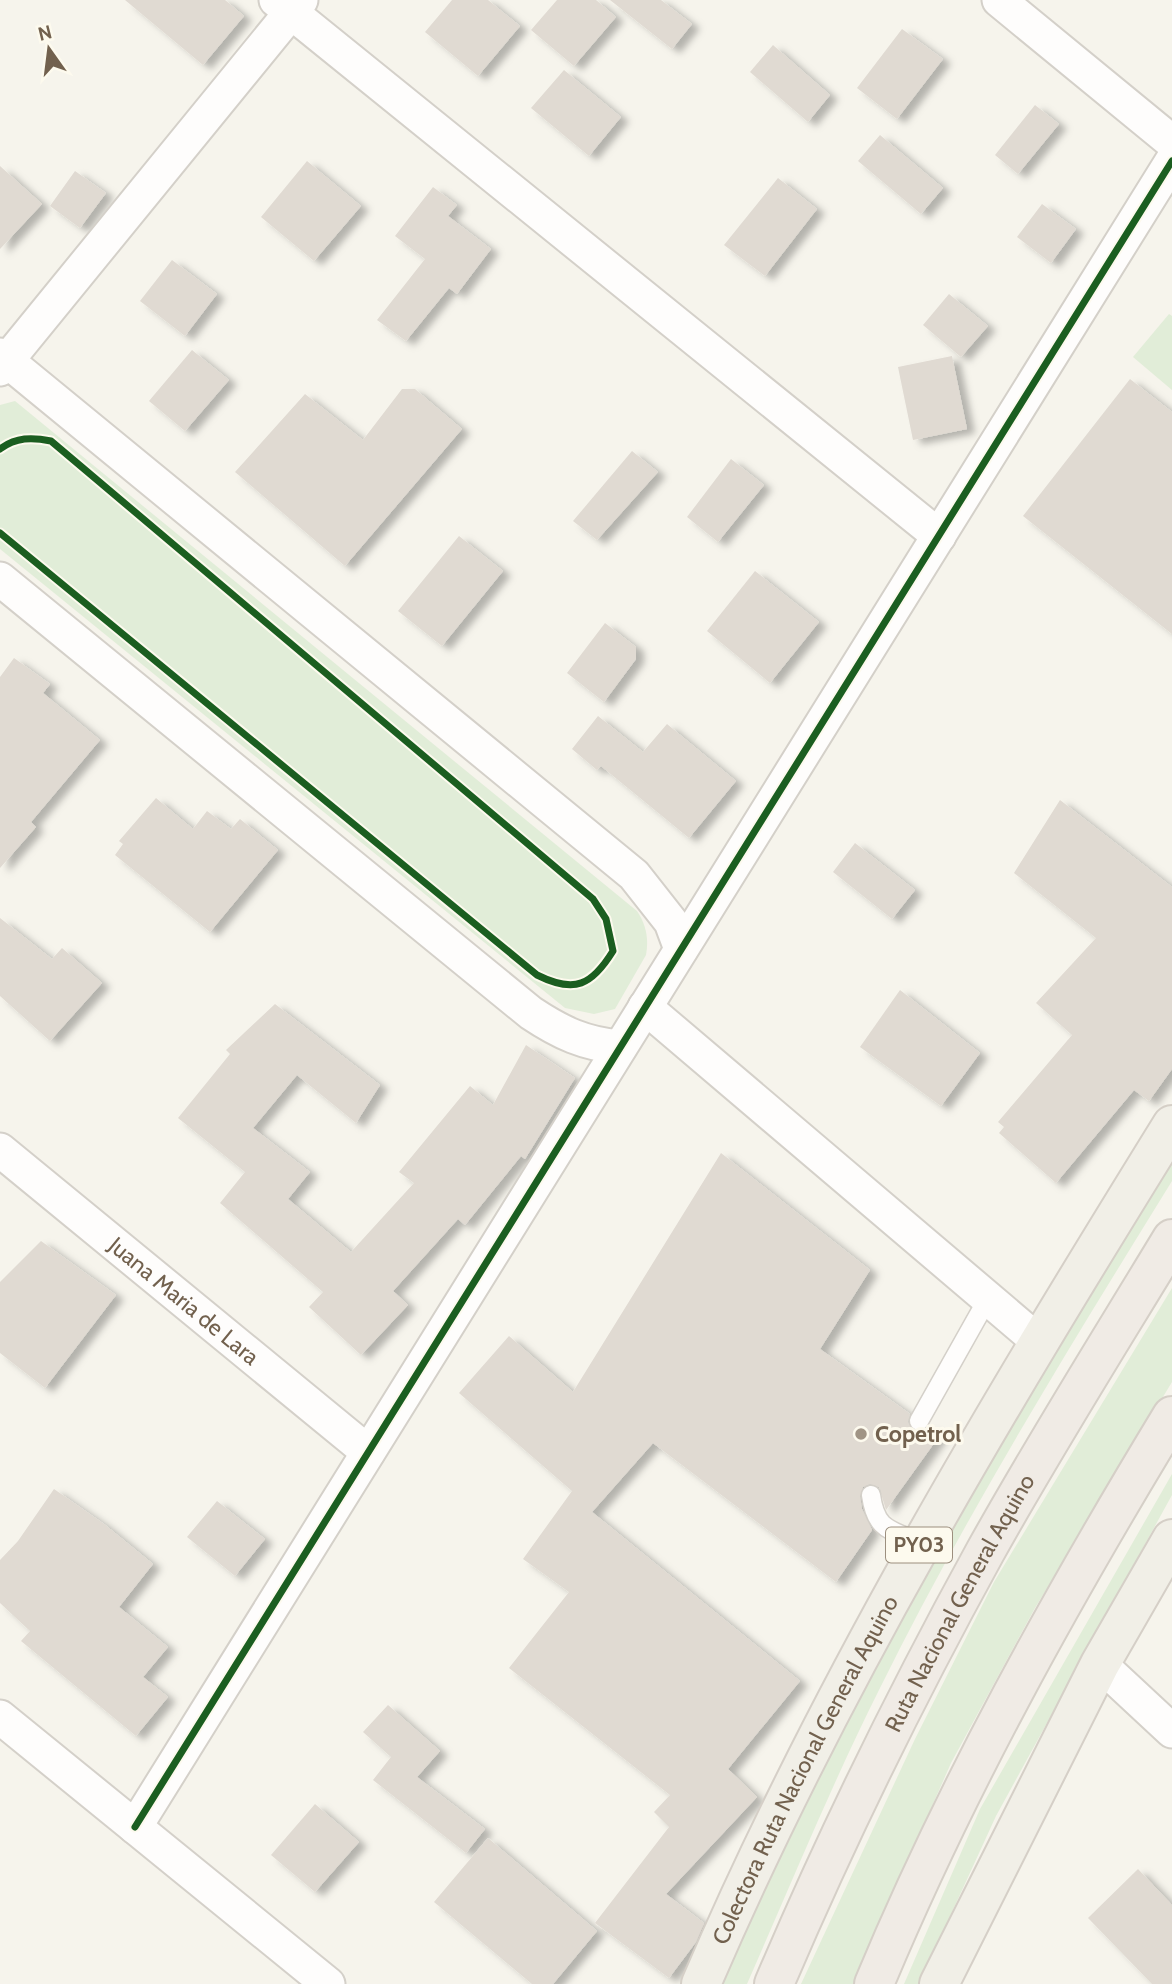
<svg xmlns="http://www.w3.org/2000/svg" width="1172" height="1984" font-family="Cabin,sans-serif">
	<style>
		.green { fill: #e1edd8 }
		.building { fill: #e0dad2; filter: url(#shadow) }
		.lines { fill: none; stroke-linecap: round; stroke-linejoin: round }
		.lane-casing { stroke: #d4d0c9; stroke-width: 21 }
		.street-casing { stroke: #d4d0c9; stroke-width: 37 }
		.primary-casing { stroke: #d5cfc7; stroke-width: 42 }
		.highway-casing { stroke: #d5cfc7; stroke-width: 42 }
		.lane { stroke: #fefdfc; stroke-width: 18 }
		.street { stroke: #fefdfc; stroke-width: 33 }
		.primary { stroke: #f1efe7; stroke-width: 38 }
		.highway { stroke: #f0ebe5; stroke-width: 38 }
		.cycleway-casing { stroke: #fdfaee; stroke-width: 11 }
		.cycleway { stroke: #1b5e20; stroke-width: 7 }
		.poi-dot { fill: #a09485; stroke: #fdfaee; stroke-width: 2.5 }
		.labels { text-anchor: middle; stroke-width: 6; stroke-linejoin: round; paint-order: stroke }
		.shield { fill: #fdfaee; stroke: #9c8f7e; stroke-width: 2 }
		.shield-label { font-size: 21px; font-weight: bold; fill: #72614e }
		.street-label { font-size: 23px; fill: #72614e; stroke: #fdfaee }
		.poi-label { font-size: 23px; font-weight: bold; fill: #72614e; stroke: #fdfaee; text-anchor: start }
	</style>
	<defs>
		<filter id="shadow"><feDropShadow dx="8" dy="4.5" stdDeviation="3.5" flood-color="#0004"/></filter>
	</defs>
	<rect width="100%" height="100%" fill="#f6f4ec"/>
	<g class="green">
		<polygon points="1169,314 1172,316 1172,390 1133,357"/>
		<path d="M15 401 637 911C646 924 649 939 646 955L615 1009 594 1014 565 1008 0 549V405Z"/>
		<path d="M1172 1160V1181C1069 1348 966 1514 879 1690 831 1786 790 1886 747 1984H720L769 1870 937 1547Z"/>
		<polygon points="1172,1288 1172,1382 1035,1608 951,1763 854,1984 801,1984 915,1739 994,1582"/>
		<polygon points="1172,1474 1172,1495 996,1816 919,1984 904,1984 980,1809"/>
	</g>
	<g class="building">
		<polygon points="125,0 225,0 244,16 203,65"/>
		<polygon points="452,0 488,0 520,26 478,76 425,32"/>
		<polygon points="557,0 596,0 616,17 574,66 531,30"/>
		<polygon points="610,0 661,0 692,24 672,49"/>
		<polygon points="902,29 943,59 897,119 857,88"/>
		<polygon points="773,45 830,95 808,122 750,72"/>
		<polygon points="564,70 621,117 589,156 531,108"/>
		<polygon points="1035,105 1059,124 1018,174 995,155"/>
		<polygon points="880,135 943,188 921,214 858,161"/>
		<polygon points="307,161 361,206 314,261 261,217"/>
		<polygon points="0,166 42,204 0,249"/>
		<polygon points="75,171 106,193 80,228 50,206"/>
		<polygon points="778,178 817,209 765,276 724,245"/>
		<polygon points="433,187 457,205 448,216 491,249 457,294 449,288 406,341 377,320 425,259 395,236"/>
		<polygon points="1042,204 1076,229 1051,263 1017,237"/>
		<polygon points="172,260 217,294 185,336 140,301"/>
		<polygon points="949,294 988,326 961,357 923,325"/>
		<polygon points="192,350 229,380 185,431 149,401"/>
		<polygon points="952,356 967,429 913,440 898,367"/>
		<polygon points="1130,379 1172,412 1172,634 1023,516"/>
		<polygon points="402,389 415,389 462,429 345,566 235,472 305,394 363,440"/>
		<polygon points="632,451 658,472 597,540 573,521"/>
		<polygon points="731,459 764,485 718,542 687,517"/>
		<polygon points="459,536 503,571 442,646 398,611"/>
		<polygon points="755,571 819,622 770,683 707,631"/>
		<polygon points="605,623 636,647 636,659 604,702 567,673"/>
		<polygon points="14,658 50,684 43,693 100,740 31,822 36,827 0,868 0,677"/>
		<polygon points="598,716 643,752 667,724 736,781 689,838 601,766 597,770 572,749"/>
		<polygon points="156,798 193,829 207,811 231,829 240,819 278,850 210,932 115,855 123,844 119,841"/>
		<polygon points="1060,800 1172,887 1172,1069 1149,1101 1134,1090 1056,1183 999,1133 1004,1127 998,1122 1072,1035 1036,1003 1096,938 1014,873"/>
		<polygon points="855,843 915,890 892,919 833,872"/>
		<polygon points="0,918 52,959 62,948 102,983 50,1041 0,996"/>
		<polygon points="900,990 980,1053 941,1106 860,1047"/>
		<polygon points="275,1004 380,1085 356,1123 297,1075 253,1128 310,1172 288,1199 351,1252 414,1183 399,1172 470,1086 493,1105 526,1045 575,1078 525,1159 521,1156 465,1225 458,1219 393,1291 408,1305 361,1355 309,1307 323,1292 220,1203 245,1172 178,1118 230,1054 226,1050"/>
		<polygon points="721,1153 870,1270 820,1349 910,1414 908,1422 913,1431 920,1432 929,1427 940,1435 886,1510 879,1487 870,1484 863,1487 860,1496 862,1509 872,1530 836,1582 653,1443 592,1512 800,1681 728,1769 757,1797 666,1894 704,1923 696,1942 669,1978 595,1923 669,1827 654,1812 670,1795 509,1668 569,1592 523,1559 572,1491 459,1393 509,1336 573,1392"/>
		<polygon points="41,1241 116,1295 45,1388 0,1353 0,1282"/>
		<polygon points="54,1489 104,1524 153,1564 119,1607 168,1647 143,1677 168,1697 136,1736 21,1641 30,1631 0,1603 0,1560 18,1541"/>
		<polygon points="217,1501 265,1539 235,1576 187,1537"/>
		<polygon points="388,1705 440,1751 417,1777 485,1829 466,1853 373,1780 391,1757 363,1732"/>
		<polygon points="315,1804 359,1842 315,1892 271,1855"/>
		<polygon points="488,1838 597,1931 553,1984 532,1984 434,1902"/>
		<polygon points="1138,1869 1172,1905 1172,1984 1152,1984 1088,1918"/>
	</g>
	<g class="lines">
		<defs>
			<g id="lane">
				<polyline points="919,1421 987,1300"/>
				<path d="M871 1495C876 1531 890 1529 920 1543"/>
			</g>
			<g id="street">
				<polyline points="276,0 939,536"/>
				<polyline points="999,0 1172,142"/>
				<polyline points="0,355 634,875 671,922 681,949"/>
				<polyline points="0,369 301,0"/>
				<path d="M0 579 531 1013C561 1033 585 1044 620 1047"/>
				<polyline points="645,1007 1038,1341"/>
				<path id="s1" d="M0 1150 368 1452"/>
				<polyline points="1100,1664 1172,1731"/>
				<polyline points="0,1717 328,1984"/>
				<polyline points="135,1827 1172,161"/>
			</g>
			<g id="primary">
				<path id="s2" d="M701 1984C830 1683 1000 1403 1172 1125"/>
				<polyline points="939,1984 1100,1664 1172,1539"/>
			</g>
			<g id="highway">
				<path id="s3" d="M774 1984C837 1836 908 1692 985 1552 1044 1446 1109 1343 1172 1239"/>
				<path d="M874 1984C956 1787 1061 1599 1172 1416"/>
			</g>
		</defs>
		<use href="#lane" class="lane-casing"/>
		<use href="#street" class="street-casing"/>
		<use href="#primary" class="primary-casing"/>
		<use href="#highway" class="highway-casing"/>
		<use href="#lane" class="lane"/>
		<use href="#street" class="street"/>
		<use href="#primary" class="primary"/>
		<use href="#highway" class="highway"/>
		<defs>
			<g id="cycleway">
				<path d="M0 449C16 437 32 437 51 441L593 899 606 919 613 951C592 985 575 994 537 975L0 533"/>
				<polyline points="135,1827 1172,161"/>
			</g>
		</defs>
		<use href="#cycleway" class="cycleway-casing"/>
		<use href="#cycleway" class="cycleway"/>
	</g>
	<circle class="poi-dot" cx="861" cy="1434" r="7"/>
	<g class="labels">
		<rect class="shield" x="886" y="1527.5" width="66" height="35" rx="5"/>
		<g class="shield-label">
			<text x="919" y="1552">PY03</text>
		</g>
		<g class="street-label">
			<text dy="8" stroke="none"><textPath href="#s1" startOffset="238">Juana Maria de Lara</textPath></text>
			<text dy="8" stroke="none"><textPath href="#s3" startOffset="424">Ruta Nacional General Aquino</textPath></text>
			<text dy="8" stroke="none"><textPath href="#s2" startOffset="238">Colectora Ruta Nacional General Aquino</textPath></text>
		</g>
		<g class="poi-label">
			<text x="875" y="1442">Copetrol</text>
		</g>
	</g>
	<g transform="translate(49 49) rotate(346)" stroke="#fdfaee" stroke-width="5" paint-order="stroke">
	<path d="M0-5L12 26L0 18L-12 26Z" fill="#72614e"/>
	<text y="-10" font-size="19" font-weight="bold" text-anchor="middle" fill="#72614e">N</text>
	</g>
</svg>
